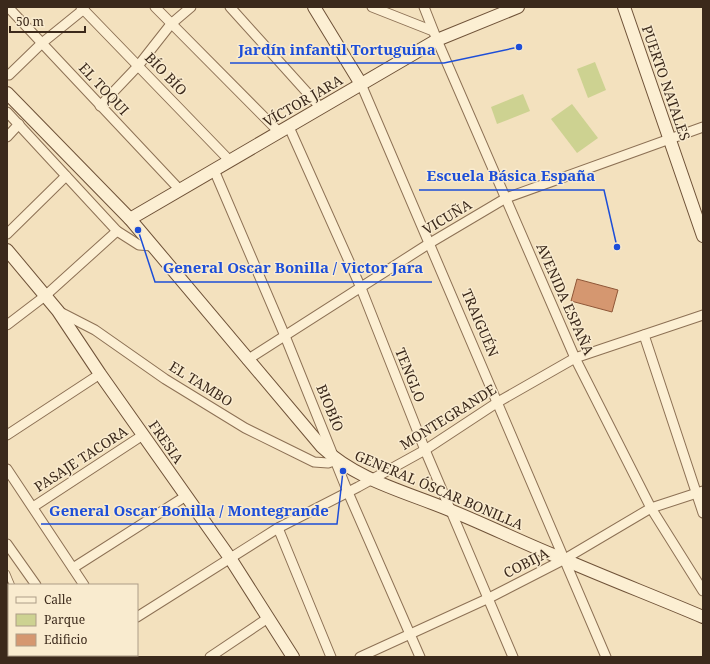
<svg xmlns="http://www.w3.org/2000/svg" width="710" height="664" font-family="'Noto Serif',serif">
	<style>
		.green { fill: #cdd291 }
		.building { fill: #d59770; stroke: #8f5738 }
		.lines { fill: none; stroke-linecap: round; stroke-linejoin: round }
		.lane-casing { stroke: #8d7155; stroke-width: 6 }
		.street-casing { stroke: #8d7155; stroke-width: 11 }
		.secondary-casing { stroke: #6f5238; stroke-width: 14 }
		.lane { stroke: #fcefd3; stroke-width: 4.5 }
		.street { stroke: #fcefd3; stroke-width: 9 }
		.secondary { stroke: #fcefd3; stroke-width: 12 }
		.labels { text-anchor: middle; stroke-width: 3; stroke-linejoin: round; paint-order: stroke }
		.street-label { font-size: 14px; fill: #3b291b; stroke: #f9ebcf }
		.leader { fill: none; stroke: #1d4ed8; stroke-width: 1.5 }
		.callout-dot { fill: #1d4ed8; stroke: #f9ebcf; stroke-width: 1.5 }
		.callout-label { font-size: 15px; text-anchor: middle; font-weight: bold; fill: #1d4ed8; stroke: #f9ebcf; stroke-width: 3; stroke-linejoin: round; paint-order: stroke }
	</style>
	<rect width="100%" height="100%" fill="#f3e1be"/>
	<g class="green">
		<polygon points="595,62 606,90 588,98 577,69"/>
		<polygon points="523,94 530,111 497,124 491,107"/>
		<polygon points="572,104 598,138 577,153 551,119"/>
	</g>
	<polygon class="building" points="577,279 618,290 612,312 571,301"/>
	<g class="lines">
		<defs>
			<g id="lane">
				<polyline points="7,573 12,585"/>
				<polyline points="44,655 45,657"/>
			</g>
			<g id="street">
				<polyline points="8,7 180,190"/>
				<polyline points="81,7 230,161"/>
				<polyline points="155,7 279,132"/>
				<polyline points="230,7 321,108"/>
				<polyline points="372,7 433,31"/>
				<polyline points="424,7 437,40 575,358 651,508 703,591"/>
				<polyline points="9,75 42,43 84,9"/>
				<polyline points="361,84 606,657"/>
				<polyline points="100,106 138,66 171,24 191,7"/>
				<polyline points="7,112 117,231 139,245 152,246"/>
				<polyline points="289,127 361,288 425,450 513,657"/>
				<polyline points="7,137 19,124"/>
				<polyline points="214,170 285,336 347,490 420,657"/>
				<polyline points="7,234 66,176"/>
				<polyline points="58,311 95,330 165,379 245,428 314,462 328,463 336,460"/>
				<polyline points="7,325 45,296 117,231"/>
				<polyline points="644,335 703,513"/>
				<polyline points="247,360 430,243 506,198 703,127"/>
				<polyline points="7,435 100,374"/>
				<polyline points="7,469 84,585"/>
				<polyline points="33,507 143,435"/>
				<polyline points="278,528 331,657"/>
				<polyline points="7,544 36,585"/>
				<polyline points="73,568 186,496"/>
				<polyline points="137,617 278,528 358,487 425,450 498,402 575,358 703,315"/>
				<polyline points="84,655 85,657"/>
				<polyline points="130,655 132,657"/>
				<polyline points="210,657 268,618"/>
				<polyline points="360,657 489,598 563,560 651,508 703,491"/>
			</g>
			<g id="secondary">
				<polyline points="314,7 361,84"/>
				<polyline points="624,7 703,236"/>
				<path d="M7 93 130 219 322 447C358 481 407 492 452 511 489 526 525 544 563 559 609 579 656 597 703 617"/>
				<polyline points="130,219 437,40 518,7"/>
				<polyline points="7,250 58,311 100,374 230,558 293,657"/>
			</g>
		</defs>
		<use href="#lane" class="lane-casing"/>
		<use href="#street" class="street-casing"/>
		<use href="#secondary" class="secondary-casing"/>
		<use href="#lane" class="lane"/>
		<use href="#street" class="street"/>
		<use href="#secondary" class="secondary"/>
	</g>
	<g class="labels">
		<g class="street-label">
			<text transform="translate(166 74) rotate(46)" y="5">BÍO BÍO</text>
			<text transform="translate(666 83) rotate(71)" y="5">PUERTO NATALES</text>
			<text transform="translate(104 89) rotate(47)" y="5">EL TOQUI</text>
			<text transform="translate(303 101) rotate(-30)" y="5">VÍCTOR JARA</text>
			<text transform="translate(447 217) rotate(-31)" y="5">VICUÑA</text>
			<text transform="translate(565 299) rotate(66)" y="5">AVENIDA ESPAÑA</text>
			<text transform="translate(480 323) rotate(67)" y="5">TRAIGUÉN</text>
			<text transform="translate(410 375) rotate(68)" y="5">TENGLO</text>
			<text transform="translate(201 384) rotate(32)" y="5">EL TAMBO</text>
			<text transform="translate(330 408) rotate(68)" y="5">BIOBÍO</text>
			<text transform="translate(448 417) rotate(-32)" y="5">MONTEGRANDE</text>
			<text transform="translate(166 442) rotate(55)" y="5">FRESIA</text>
			<text transform="translate(81 459) rotate(-33)" y="5">PASAJE TACORA</text>
			<text transform="translate(439 490) rotate(23)" y="5">GENERAL ÓSCAR BONILLA</text>
			<text transform="translate(526 563) rotate(-27)" y="5">COBIJA</text>
		</g>
	</g>
	<path class="leader" d="M519 47L444 63H230M617 247L604 190H419M138 230L155 282H432M343 471L337 524H41"/>
	<g class="callout-dot">
		<circle cx="519" cy="47" r="4"/>
		<circle cx="617" cy="247" r="4"/>
		<circle cx="138" cy="230" r="4"/>
		<circle cx="343" cy="471" r="4"/>
	</g>
	<g class="callout-label">
		<text x="337" y="55">Jardín infantil Tortuguina</text>
		<text x="511" y="181">Escuela Básica España</text>
		<text x="293" y="273">General Oscar Bonilla / Victor Jara</text>
		<text x="189" y="516">General Oscar Bonilla / Montegrande</text>
	</g>
	<rect width="710" height="664" fill="none" stroke="#3b291b" stroke-width="16"/>
	<rect x="8" y="584" width="130" height="72" fill="#f9ebcf" stroke="#ad9d87"/>
	<rect x="16" y="597" width="20" height="6" fill="#fcefd3" stroke="#ad9d87"/>
	<text x="44" y="604" font-size="12" fill="#3b291b">Calle</text>
	<rect x="16" y="614" width="20" height="12" fill="#cdd291" stroke="#ad9d87"/>
	<text x="44" y="624" font-size="12" fill="#3b291b">Parque</text>
	<rect x="16" y="634" width="20" height="12" fill="#d59770" stroke="#ad9d87"/>
	<text x="44" y="644" font-size="12" fill="#3b291b">Edificio</text>
	<path d="M10 26v6h75v-6" fill="none" stroke="#3b291b" stroke-width="2"/>
	<text x="16" y="26" font-size="12" fill="#3b291b" stroke="#f9ebcf" stroke-width="3" paint-order="stroke">50 m</text>
</svg>
